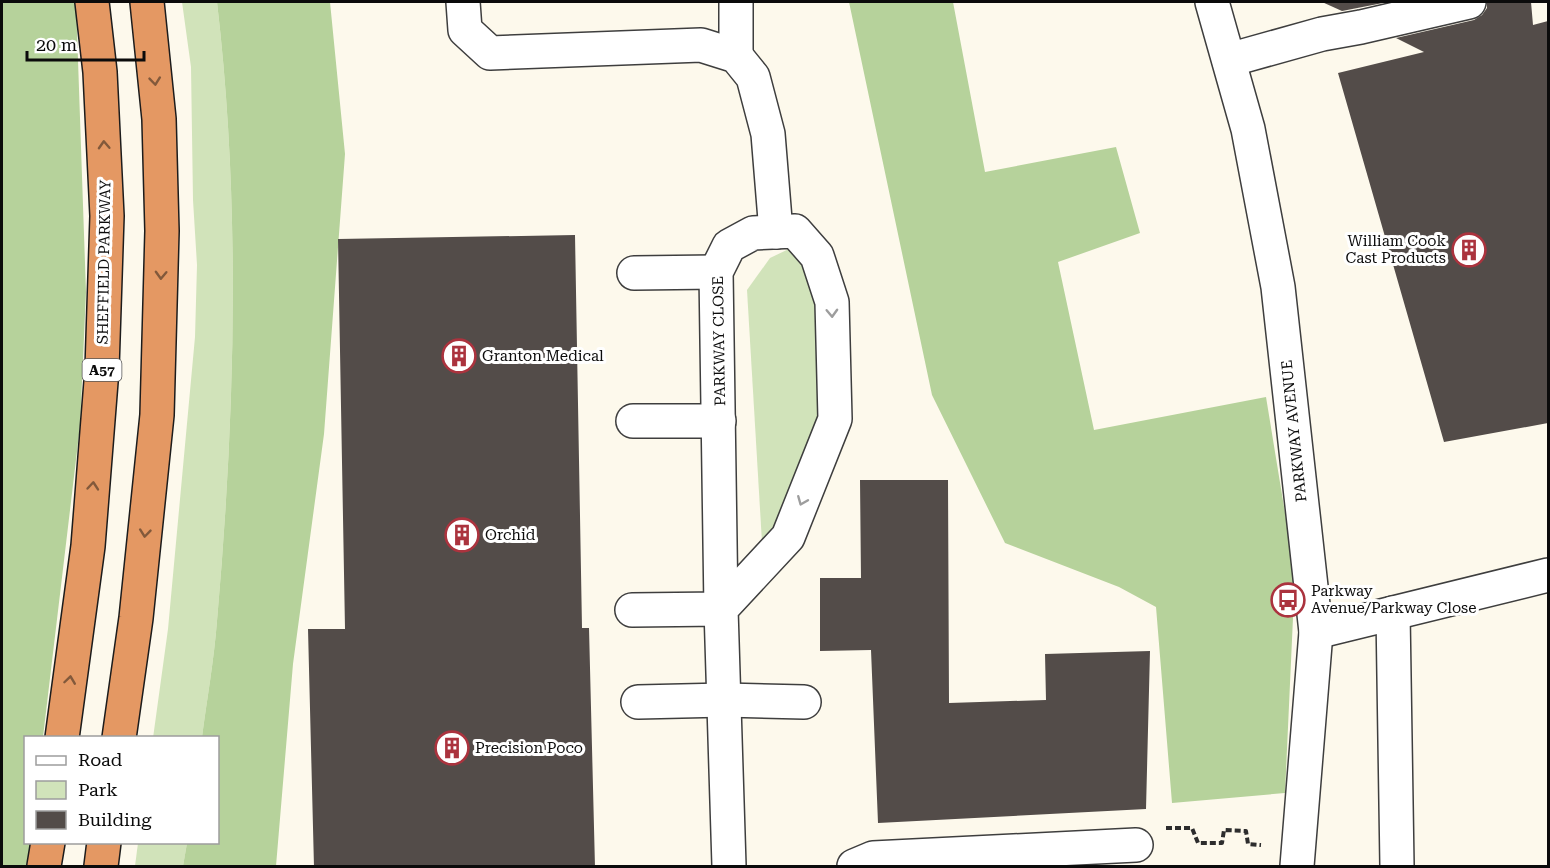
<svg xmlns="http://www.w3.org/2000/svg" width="1550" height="868" font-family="'Roboto Serif',serif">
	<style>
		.green { fill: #d1e3ba }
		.forest { fill: #b6d29b }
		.building { fill: #534c49 }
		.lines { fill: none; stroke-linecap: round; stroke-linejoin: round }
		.minor-casing { stroke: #3e3e3e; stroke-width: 36 }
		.highway-casing { stroke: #1c1c1c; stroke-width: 36 }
		.path { stroke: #2d2d2d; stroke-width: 4; stroke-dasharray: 6 3; stroke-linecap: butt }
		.minor { stroke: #fff; stroke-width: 33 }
		.highway { stroke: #e49863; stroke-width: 33 }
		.oneway { stroke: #82593b }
		.oneway2 { stroke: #9d9d9d }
		.labels { text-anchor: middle; stroke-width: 6; stroke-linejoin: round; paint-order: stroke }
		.shield { fill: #fff; stroke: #545454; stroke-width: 1.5 }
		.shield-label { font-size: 14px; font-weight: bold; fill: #0b0b0b }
		.poi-label { font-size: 15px; fill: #0b0b0b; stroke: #fff; text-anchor: start }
		.street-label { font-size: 15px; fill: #0b0b0b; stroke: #fff }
	</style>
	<rect width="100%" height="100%" fill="#fdf9ec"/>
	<g class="green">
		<path d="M182 2H217C241 207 235 415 217 621 214 660 207 699 202 737L153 738 168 629 195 337 197 265 193 200 191 67Z"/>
		<polygon points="793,247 816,261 830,428 764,576 747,290 770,258"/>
		<polygon points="138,843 187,843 183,866 135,866"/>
	</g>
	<g class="forest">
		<polygon points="2,2 76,2 86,292 80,426 43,737 26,738 26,842 31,843 26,866 2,866"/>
		<path d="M217 2H330L345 154 324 434 293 664 276 866H183L187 843 218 842V738L202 737C207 699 214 660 217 621 235 415 241 207 217 2Z"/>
		<polygon points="849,2 953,2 985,172 1116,147 1140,233 1058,262 1094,430 1266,397 1295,574 1285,793 1172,803 1156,607 1119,587 1005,543 932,395"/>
	</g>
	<g class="building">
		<polygon points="1322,2 1388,2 1342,11"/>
		<polygon points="1487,2 1531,2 1533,25 1548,21 1548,423 1444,442 1338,73 1424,52 1396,38 1474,20 1482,15 1487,8"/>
		<polygon points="575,235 582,628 589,628 595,867 314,867 308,629 345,629 338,239"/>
		<polygon points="860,480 948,480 949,703 1046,700 1045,654 1150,651 1146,809 878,823 871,650 820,651 820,578 861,578"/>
	</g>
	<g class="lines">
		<defs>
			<g id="minor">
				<polyline points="463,2 465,30 490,53 701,45 736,56 753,77 768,134 776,232"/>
				<polyline points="1212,2 1248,129 1278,287 1316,632 1297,866"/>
				<polyline points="736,56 736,2"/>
				<polyline points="1229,60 1322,34 1361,27 1469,2"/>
				<polyline points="634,273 716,272"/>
				<polyline points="633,421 719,421"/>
				<polyline points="632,610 721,609 788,537 835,419 832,302 817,256 795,231 753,233 729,246 716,272 721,609 729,866"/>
				<polyline points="1393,613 1397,866"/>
				<polyline points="1316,632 1548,575"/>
				<polyline points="638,702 725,700 804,702"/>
				<polyline points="854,866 873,858 1136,845"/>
			</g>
			<g id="highway">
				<polyline points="62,738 88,546 102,369 107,216 100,72 92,2"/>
				<polyline points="119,738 136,618 157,415 162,231 159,119 147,2"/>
				<polyline points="44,866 48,842"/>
				<polyline points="101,866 104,842"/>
			</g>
		</defs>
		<use href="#minor" class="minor-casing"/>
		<use href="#highway" class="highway-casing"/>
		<polyline class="path" points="1166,828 1192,828 1198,843 1222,843 1224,830 1246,831 1248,844 1261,845"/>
		<use href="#minor" class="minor"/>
		<use href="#highway" class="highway"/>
	</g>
	<defs><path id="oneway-chevron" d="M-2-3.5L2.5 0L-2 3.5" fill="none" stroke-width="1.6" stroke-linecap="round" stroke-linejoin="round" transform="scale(1.5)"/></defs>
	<g class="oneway">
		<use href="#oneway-chevron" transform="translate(155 81) rotate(84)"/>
		<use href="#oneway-chevron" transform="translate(104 145) rotate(-93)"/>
		<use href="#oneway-chevron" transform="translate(161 275) rotate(92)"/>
		<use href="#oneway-chevron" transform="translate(93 486) rotate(-85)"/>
		<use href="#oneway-chevron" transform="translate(145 533) rotate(96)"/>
		<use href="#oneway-chevron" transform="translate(70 680) rotate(-82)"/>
	</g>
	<g class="oneway2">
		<use href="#oneway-chevron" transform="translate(832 313) rotate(88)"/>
		<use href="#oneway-chevron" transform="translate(802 501) rotate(112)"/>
	</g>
	<defs>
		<symbol id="building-ring" viewBox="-11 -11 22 22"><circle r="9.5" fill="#fff" stroke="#ab333e" stroke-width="1.5"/><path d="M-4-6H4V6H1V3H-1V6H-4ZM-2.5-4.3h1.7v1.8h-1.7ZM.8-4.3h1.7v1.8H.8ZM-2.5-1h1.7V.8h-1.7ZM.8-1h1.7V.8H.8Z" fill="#ab333e"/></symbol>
		<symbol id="bus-ring" viewBox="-11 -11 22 22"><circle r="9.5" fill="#fff" stroke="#ab333e" stroke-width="1.5"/><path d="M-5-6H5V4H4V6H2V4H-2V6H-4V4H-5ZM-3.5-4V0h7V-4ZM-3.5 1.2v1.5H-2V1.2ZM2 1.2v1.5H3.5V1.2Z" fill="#ab333e"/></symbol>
	</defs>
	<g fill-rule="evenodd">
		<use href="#building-ring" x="1450" y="231" width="38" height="38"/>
		<use href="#building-ring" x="440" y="337" width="38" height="38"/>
		<use href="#building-ring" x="443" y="516" width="38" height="38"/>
		<use href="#bus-ring" x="1269" y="581" width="38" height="38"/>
		<use href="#building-ring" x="433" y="729" width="38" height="38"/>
	</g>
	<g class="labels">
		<rect class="shield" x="82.5" y="359" width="39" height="22" rx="4.5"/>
		<g class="shield-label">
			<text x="102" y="375">A57</text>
		</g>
		<g class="poi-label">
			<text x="1446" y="246" text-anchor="end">William Cook<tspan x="1446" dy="17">Cast Products</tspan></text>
			<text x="482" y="361">Granton Medical</text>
			<text x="485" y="540">Orchid</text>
			<text x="1311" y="596">Parkway<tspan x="1311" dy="17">Avenue/Parkway Close</tspan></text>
			<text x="475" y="753">Precision Poco</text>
		</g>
		<g class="street-label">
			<text transform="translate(104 262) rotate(-89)" y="5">SHEFFIELD PARKWAY</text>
			<text transform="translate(719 341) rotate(-91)" y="5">PARKWAY CLOSE</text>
			<text transform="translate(1294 431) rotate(-96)" y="5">PARKWAY AVENUE</text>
		</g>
	</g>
	<rect width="1550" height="868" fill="none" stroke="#0b0b0b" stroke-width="6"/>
	<rect x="24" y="736" width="195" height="108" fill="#ffffff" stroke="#9d9d9d" stroke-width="1.5"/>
	<rect x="36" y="756" width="30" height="9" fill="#ffffff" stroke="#9d9d9d" stroke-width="1.5"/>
	<text x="78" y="766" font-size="18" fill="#0b0b0b">Road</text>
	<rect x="36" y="781" width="30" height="18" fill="#d1e3ba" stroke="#9d9d9d" stroke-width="1.5"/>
	<text x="78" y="796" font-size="18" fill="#0b0b0b">Park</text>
	<rect x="36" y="811" width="30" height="18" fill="#534c49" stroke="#9d9d9d" stroke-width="1.5"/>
	<text x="78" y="826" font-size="18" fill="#0b0b0b">Building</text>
	<path d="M27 51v9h117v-9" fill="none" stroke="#0b0b0b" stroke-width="3"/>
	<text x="36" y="51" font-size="18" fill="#0b0b0b" stroke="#ffffff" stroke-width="4.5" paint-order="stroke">20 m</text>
</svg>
